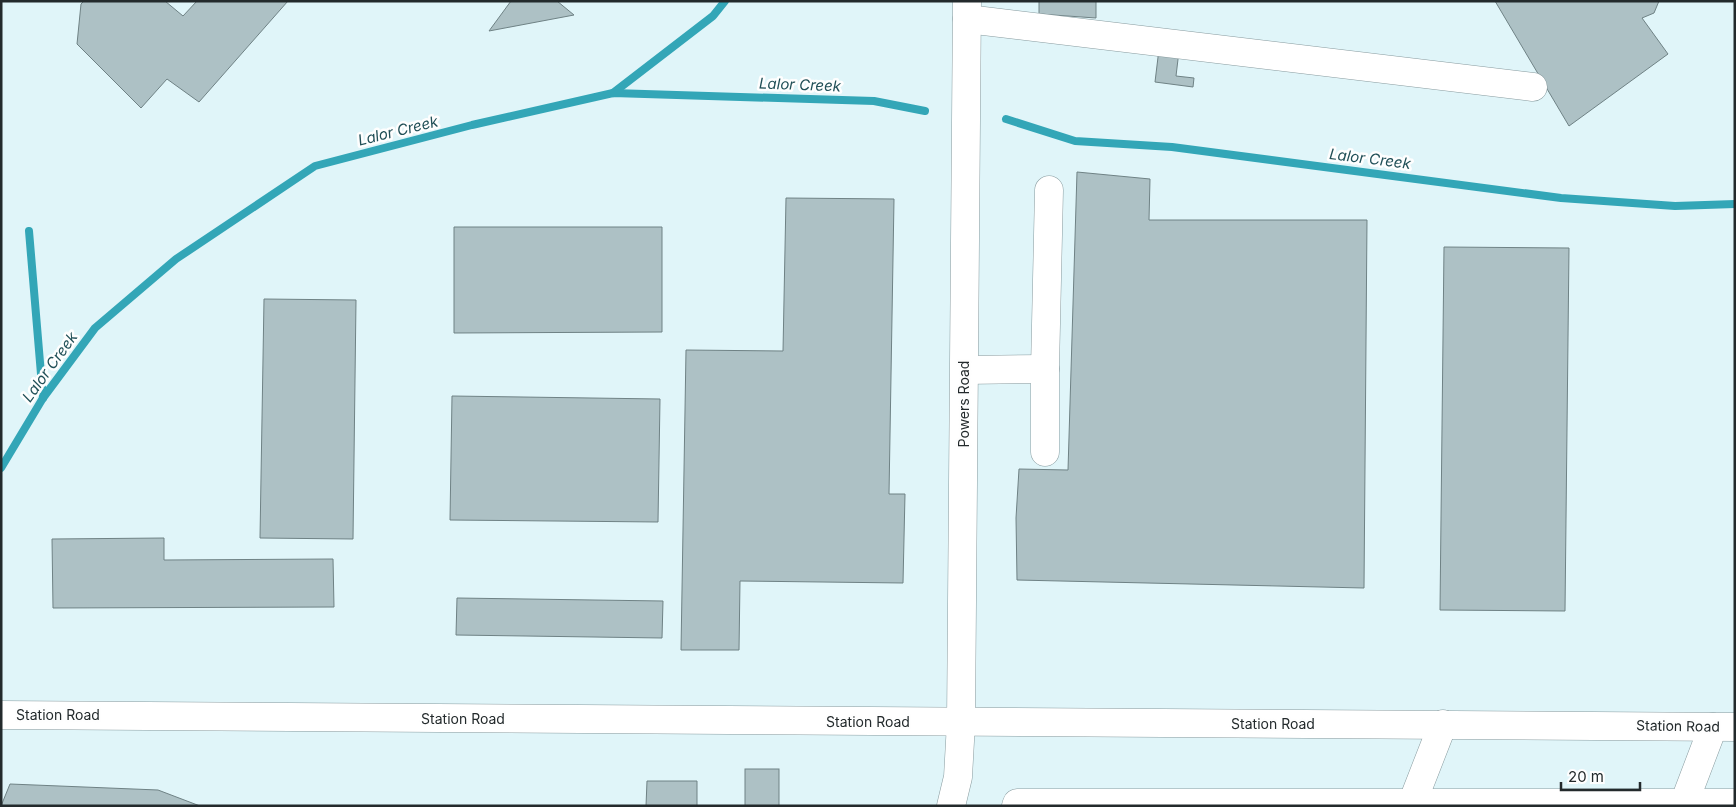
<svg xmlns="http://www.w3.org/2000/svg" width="1736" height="807" font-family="Inter,sans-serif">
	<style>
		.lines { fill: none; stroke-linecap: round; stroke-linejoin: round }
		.stream { stroke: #33a6b7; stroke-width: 8 }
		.building { fill: #adc1c5; stroke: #6f8285 }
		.minor-casing { stroke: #889b9f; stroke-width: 29 }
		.major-casing { stroke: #889b9f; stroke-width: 29 }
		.minor { stroke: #fff; stroke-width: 28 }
		.major { stroke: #fff; stroke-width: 28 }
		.labels { text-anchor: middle; stroke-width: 5; stroke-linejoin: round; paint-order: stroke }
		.street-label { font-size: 14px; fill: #232a2c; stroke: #fefefe }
		.water-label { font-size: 15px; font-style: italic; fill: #204f57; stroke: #fefefe }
	</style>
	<rect width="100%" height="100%" fill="#e0f5f9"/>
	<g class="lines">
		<g class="stream">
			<polyline points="613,93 713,16 725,1"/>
			<polyline points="1006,119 1075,141 1172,147 1561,198 1675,206 1735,204"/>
			<polyline points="29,231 43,398"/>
			<polyline points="1,468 43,398 95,328 176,259 315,166 472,125 613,93 874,101 925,111"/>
		</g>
	</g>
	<g class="building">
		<polygon points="84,1 165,1 183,16 197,1 288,1 199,102 167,79 141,108 77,44 81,4"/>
		<polygon points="511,1 557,1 574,15 489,31"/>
		<polygon points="1039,1 1096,1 1096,18 1039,14"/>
		<polygon points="1495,1 1659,1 1654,13 1642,18 1668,54 1569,126"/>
		<polygon points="1159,49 1179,51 1176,76 1194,78 1193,87 1155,82"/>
		<polygon points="1077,172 1150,179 1149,220 1367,220 1364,588 1017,580 1016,518 1019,469 1068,470"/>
		<polygon points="786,198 894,199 889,494 905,494 903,583 740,581 739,650 681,650 686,350 783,351"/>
		<polygon points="454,227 662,227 662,332 454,333"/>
		<polygon points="1444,247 1569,248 1565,611 1440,610"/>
		<polygon points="264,299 356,300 353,539 260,538"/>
		<polygon points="452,396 660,399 658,522 450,520"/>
		<polygon points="164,538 164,560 333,559 334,607 53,608 52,539"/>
		<polygon points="457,598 663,601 662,638 456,635"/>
		<rect x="745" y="769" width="34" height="37"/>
		<polygon points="647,781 697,781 697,806 646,806"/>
		<polygon points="10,784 158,790 200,806 1,806"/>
	</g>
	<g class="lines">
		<defs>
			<g id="minor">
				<polyline points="967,19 1533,87"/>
				<polyline points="1045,369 1049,190"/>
				<polyline points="965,370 1045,369 1045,452"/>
				<polyline points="951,806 958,777 961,723 967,1"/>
				<polyline points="1016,806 1017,803 1735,803"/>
				<polyline points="1411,806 1443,724"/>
				<polyline points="1683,806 1713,727"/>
			</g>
			<polyline id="major" points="1,715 1735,727"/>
		</defs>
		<use href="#minor" class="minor-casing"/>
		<use href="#major" class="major-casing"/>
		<use href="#minor" class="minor"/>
		<use href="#major" class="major"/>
	</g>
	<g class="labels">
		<g class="street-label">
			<text transform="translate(964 404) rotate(-90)" y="5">Powers Road</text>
			<text x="58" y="720">Station Road</text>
			<text x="463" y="724">Station Road</text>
			<text x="868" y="727">Station Road</text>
			<text x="1273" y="729">Station Road</text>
			<text transform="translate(1678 726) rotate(1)" y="5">Station Road</text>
		</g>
		<g class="water-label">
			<text transform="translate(800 85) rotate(2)" y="5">Lalor Creek</text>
			<text transform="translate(398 131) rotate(-14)" y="5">Lalor Creek</text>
			<text transform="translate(1370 159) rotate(7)" y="5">Lalor Creek</text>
			<text transform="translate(50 367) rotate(-54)" y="5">Lalor Creek</text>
		</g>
	</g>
	<rect width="1736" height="807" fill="none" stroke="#232a2c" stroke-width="5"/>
	<path d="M1561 782v8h79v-8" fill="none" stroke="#232a2c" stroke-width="2.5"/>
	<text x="1568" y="782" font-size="15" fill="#232a2c" stroke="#fefefe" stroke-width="4" paint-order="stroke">20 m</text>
</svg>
